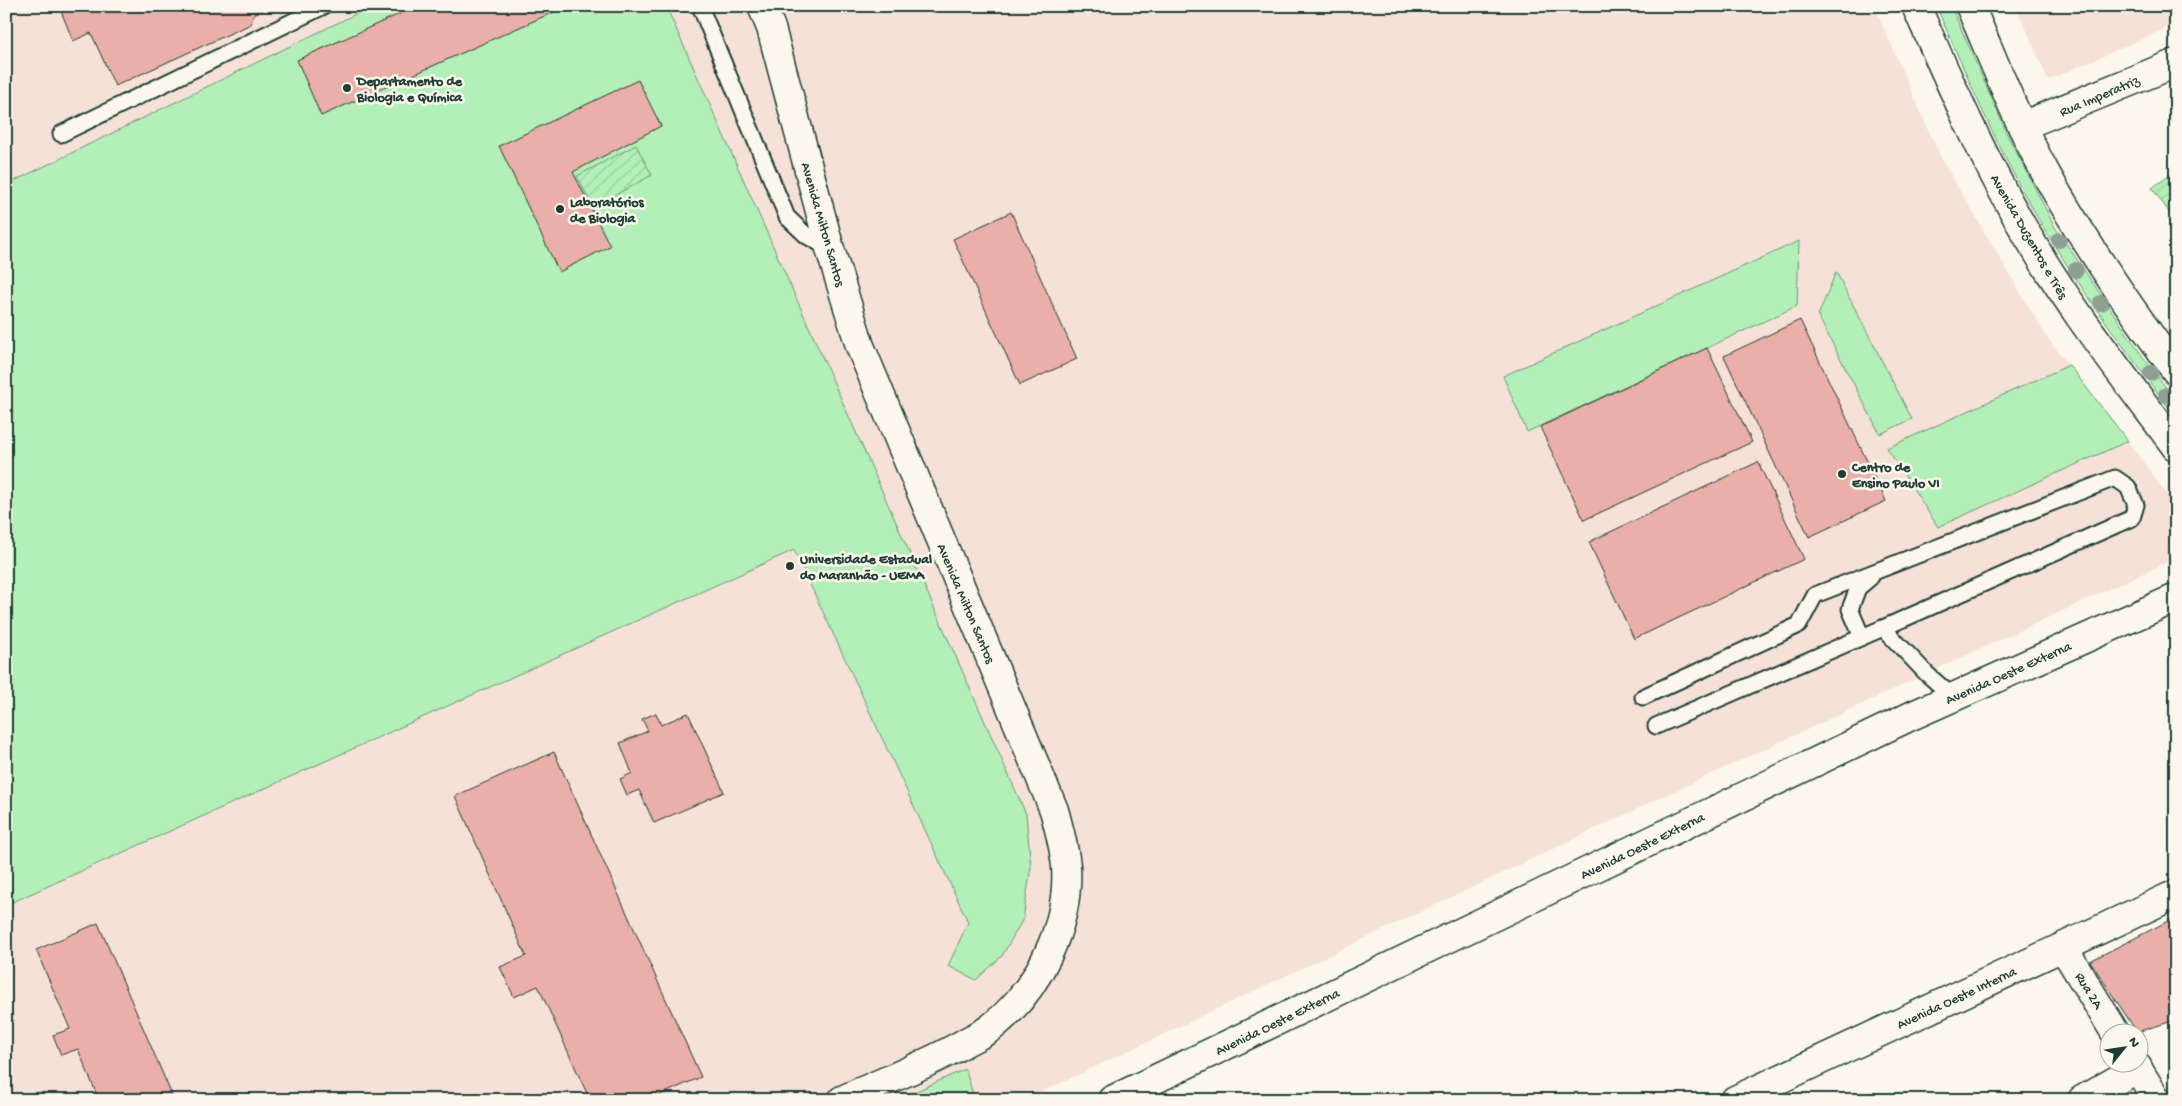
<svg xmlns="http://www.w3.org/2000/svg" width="2182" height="1106" font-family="'Gochi Hand',sans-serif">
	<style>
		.built { fill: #f6e1d8 }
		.grass { fill: #b3f0b7; stroke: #699676 }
		.garden { fill: url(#garden-furrows); stroke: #699676 }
		.building { fill: #eaafa8; stroke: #1f3d34 }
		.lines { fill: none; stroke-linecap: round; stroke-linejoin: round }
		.service-casing { stroke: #1f3d34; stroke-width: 19 }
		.minor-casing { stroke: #1f3d34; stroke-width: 31 }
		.tertiary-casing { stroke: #1f3d34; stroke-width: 31 }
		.primary-casing { stroke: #1f3d34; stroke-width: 31 }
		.service { stroke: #fbf7ec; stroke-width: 15 }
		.minor { stroke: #fbf7ec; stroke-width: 28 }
		.tertiary { stroke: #fbf7ec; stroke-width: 28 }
		.primary { stroke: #fbf7ec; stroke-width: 28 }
		.tree { fill: #8ea092 }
		.poi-dot { fill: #1f3d34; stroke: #fbf7ec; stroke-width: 2 }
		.labels { text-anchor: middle; stroke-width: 5; stroke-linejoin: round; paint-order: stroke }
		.poi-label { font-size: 14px; font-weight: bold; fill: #1f3d34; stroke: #fbf7ec; text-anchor: start }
		.street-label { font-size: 14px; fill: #1f3d34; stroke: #fbf7ec }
	</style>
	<defs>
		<pattern id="garden-furrows" width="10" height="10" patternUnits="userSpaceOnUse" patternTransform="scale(1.25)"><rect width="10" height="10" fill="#b3f0b7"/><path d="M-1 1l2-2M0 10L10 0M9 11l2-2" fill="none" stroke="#9acf9e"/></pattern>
	</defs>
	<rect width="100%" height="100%" fill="#fbf7ec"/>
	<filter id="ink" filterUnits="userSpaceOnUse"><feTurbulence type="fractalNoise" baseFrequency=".02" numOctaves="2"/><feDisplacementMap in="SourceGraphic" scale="10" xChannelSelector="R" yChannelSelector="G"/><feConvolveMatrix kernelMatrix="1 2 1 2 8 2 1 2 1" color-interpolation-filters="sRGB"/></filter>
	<g filter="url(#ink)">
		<g class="built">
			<polygon points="6,6 1874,6 1942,160 2046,336 2128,441 2176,507 2176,558 1677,790 1025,1100 6,1100"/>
			<polygon points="2016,6 2176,6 2176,24 2048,80"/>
		</g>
		<g class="grass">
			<polygon points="372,6 666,6 1026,814 1031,867 1023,919 1002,956 976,980 948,966 968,922 794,550 6,905 6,185"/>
			<path d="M1936 6H1951L2008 136 2055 227 2141 354 2176 401V418C2127 351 2077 286 2036 215 1997 148 1967 76 1936 6Z"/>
			<polygon points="1799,241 1797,306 1527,432 1503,376"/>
			<polygon points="1836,272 1912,419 1880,434 1818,316"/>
			<polygon points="2069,365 2128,441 1938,527 1887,448"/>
			<polygon points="965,1069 975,1100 897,1100"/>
		</g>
		<g class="garden">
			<polygon points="636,145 652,175 593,207 577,176"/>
			<polygon points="2176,171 2176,222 2152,188"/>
		</g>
		<g class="building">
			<polygon points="59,6 271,6 254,14 251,24 115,86 91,33 73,41"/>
			<polygon points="417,6 556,6 558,10 321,116 297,60"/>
			<polygon points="638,80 661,126 573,172 610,246 559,272 499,146"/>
			<polygon points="1011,212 1077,359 1020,385 953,239"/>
			<polygon points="1800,320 1886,501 1809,537 1724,356"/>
			<polygon points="1707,348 1752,442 1584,520 1540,427"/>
			<polygon points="1758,462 1804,559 1634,639 1589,542"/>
			<polygon points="656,713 661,725 688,713 724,792 654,823 639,790 627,795 620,779 632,773 620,743 648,731 642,719"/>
			<polygon points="554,752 701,1077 649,1100 590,1100 538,986 514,997 500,967 526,956 455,796"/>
			<polygon points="2176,917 2176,1020 2137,1032 2090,961"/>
			<polygon points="98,923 174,1100 99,1100 78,1049 61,1055 53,1035 70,1029 36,950"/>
		</g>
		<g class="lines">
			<defs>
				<g id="service">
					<polyline points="700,6 787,217 807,236 830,249"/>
					<polyline points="61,134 324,6"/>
					<polyline points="1862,637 1850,609 1858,588 1871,577"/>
					<polyline points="1643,697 1799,625 1815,595 2115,478 2128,487 2136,505 2132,518 1883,628 1927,674 1953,697"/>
					<polyline points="1656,726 1883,628"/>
				</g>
				<g id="minor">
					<path d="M762 6 771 28 830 249 860 346 1054 810C1059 828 1064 847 1066 866 1070 925 1038 990 993 1026 985 1033 975 1037 966 1042 927 1065 884 1081 842 1100"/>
					<polyline points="2022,126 2176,63"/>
					<polyline points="2063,947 2116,1034"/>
					<polyline points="2135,1064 2157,1100"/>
					<polyline points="2082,1100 2138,1068"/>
				</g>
				<g id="tertiary">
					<polyline points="1112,1100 1911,716 2176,598"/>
					<polyline points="1735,1100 2176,894"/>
				</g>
				<g id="primary">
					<path d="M1916 6C1948 78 1979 150 2018 219 2063 300 2121 373 2176 447"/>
					<path d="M1970 6C1994 61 2016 119 2045 172 2083 241 2129 307 2176 371"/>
				</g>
			</defs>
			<use href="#service" class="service-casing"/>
			<use href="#minor" class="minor-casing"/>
			<use href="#tertiary" class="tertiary-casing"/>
			<use href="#primary" class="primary-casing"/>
			<use href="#service" class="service"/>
			<use href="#minor" class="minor"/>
			<use href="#tertiary" class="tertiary"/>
			<use href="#primary" class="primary"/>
		</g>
		<g class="tree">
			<circle cx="2059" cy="240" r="8"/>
			<circle cx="2076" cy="270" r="8"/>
			<circle cx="2101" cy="303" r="8"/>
			<circle cx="2151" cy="373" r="8"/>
			<circle cx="2166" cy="395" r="8"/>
		</g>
	</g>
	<g class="poi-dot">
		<circle cx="347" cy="88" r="5"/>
		<circle cx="560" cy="209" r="5"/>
		<circle cx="1842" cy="474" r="5"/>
		<circle cx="790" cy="566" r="5"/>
	</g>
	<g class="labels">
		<g class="poi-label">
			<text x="357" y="85">Departamento de<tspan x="357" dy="16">Biologia e Química</tspan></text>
			<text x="570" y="206">Laboratórios<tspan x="570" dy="16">de Biologia</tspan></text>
			<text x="1852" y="471">Centro de<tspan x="1852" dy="16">Ensino Paulo VI</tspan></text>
			<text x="800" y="563">Universidade Estadual<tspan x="800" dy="16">do Maranhão - UEMA</tspan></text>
		</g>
		<g class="street-label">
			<text transform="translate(2099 95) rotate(-23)" y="5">Rua Imperatriz</text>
			<text transform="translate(824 224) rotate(74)" y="5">Avenida Milton Santos</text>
			<text transform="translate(2030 236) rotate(60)" y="5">Avenida Duzentos e Três</text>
			<text transform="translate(967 603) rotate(67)" y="5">Avenida Milton Santos</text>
			<text transform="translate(2008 672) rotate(-24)" y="5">Avenida Oeste Externa</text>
			<text transform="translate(1642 845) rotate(-26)" y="5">Avenida Oeste Externa</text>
			<text transform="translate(2090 990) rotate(58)" y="5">Rua 2A</text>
			<text transform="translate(1956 997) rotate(-25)" y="5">Avenida Oeste Interna</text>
			<text transform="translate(1277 1021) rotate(-26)" y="5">Avenida Oeste Externa</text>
		</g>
	</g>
	<rect width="2182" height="1106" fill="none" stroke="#fbf7ec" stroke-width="25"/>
	<rect x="12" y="12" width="2157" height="1081" fill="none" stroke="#1f3d34" stroke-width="2" filter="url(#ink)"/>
	<g transform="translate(2124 1048) rotate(60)"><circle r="24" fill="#fbf7ec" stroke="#a3ada2"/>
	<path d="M0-4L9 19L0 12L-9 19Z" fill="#1f3d34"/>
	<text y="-8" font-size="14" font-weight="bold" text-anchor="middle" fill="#1f3d34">N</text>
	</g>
</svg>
